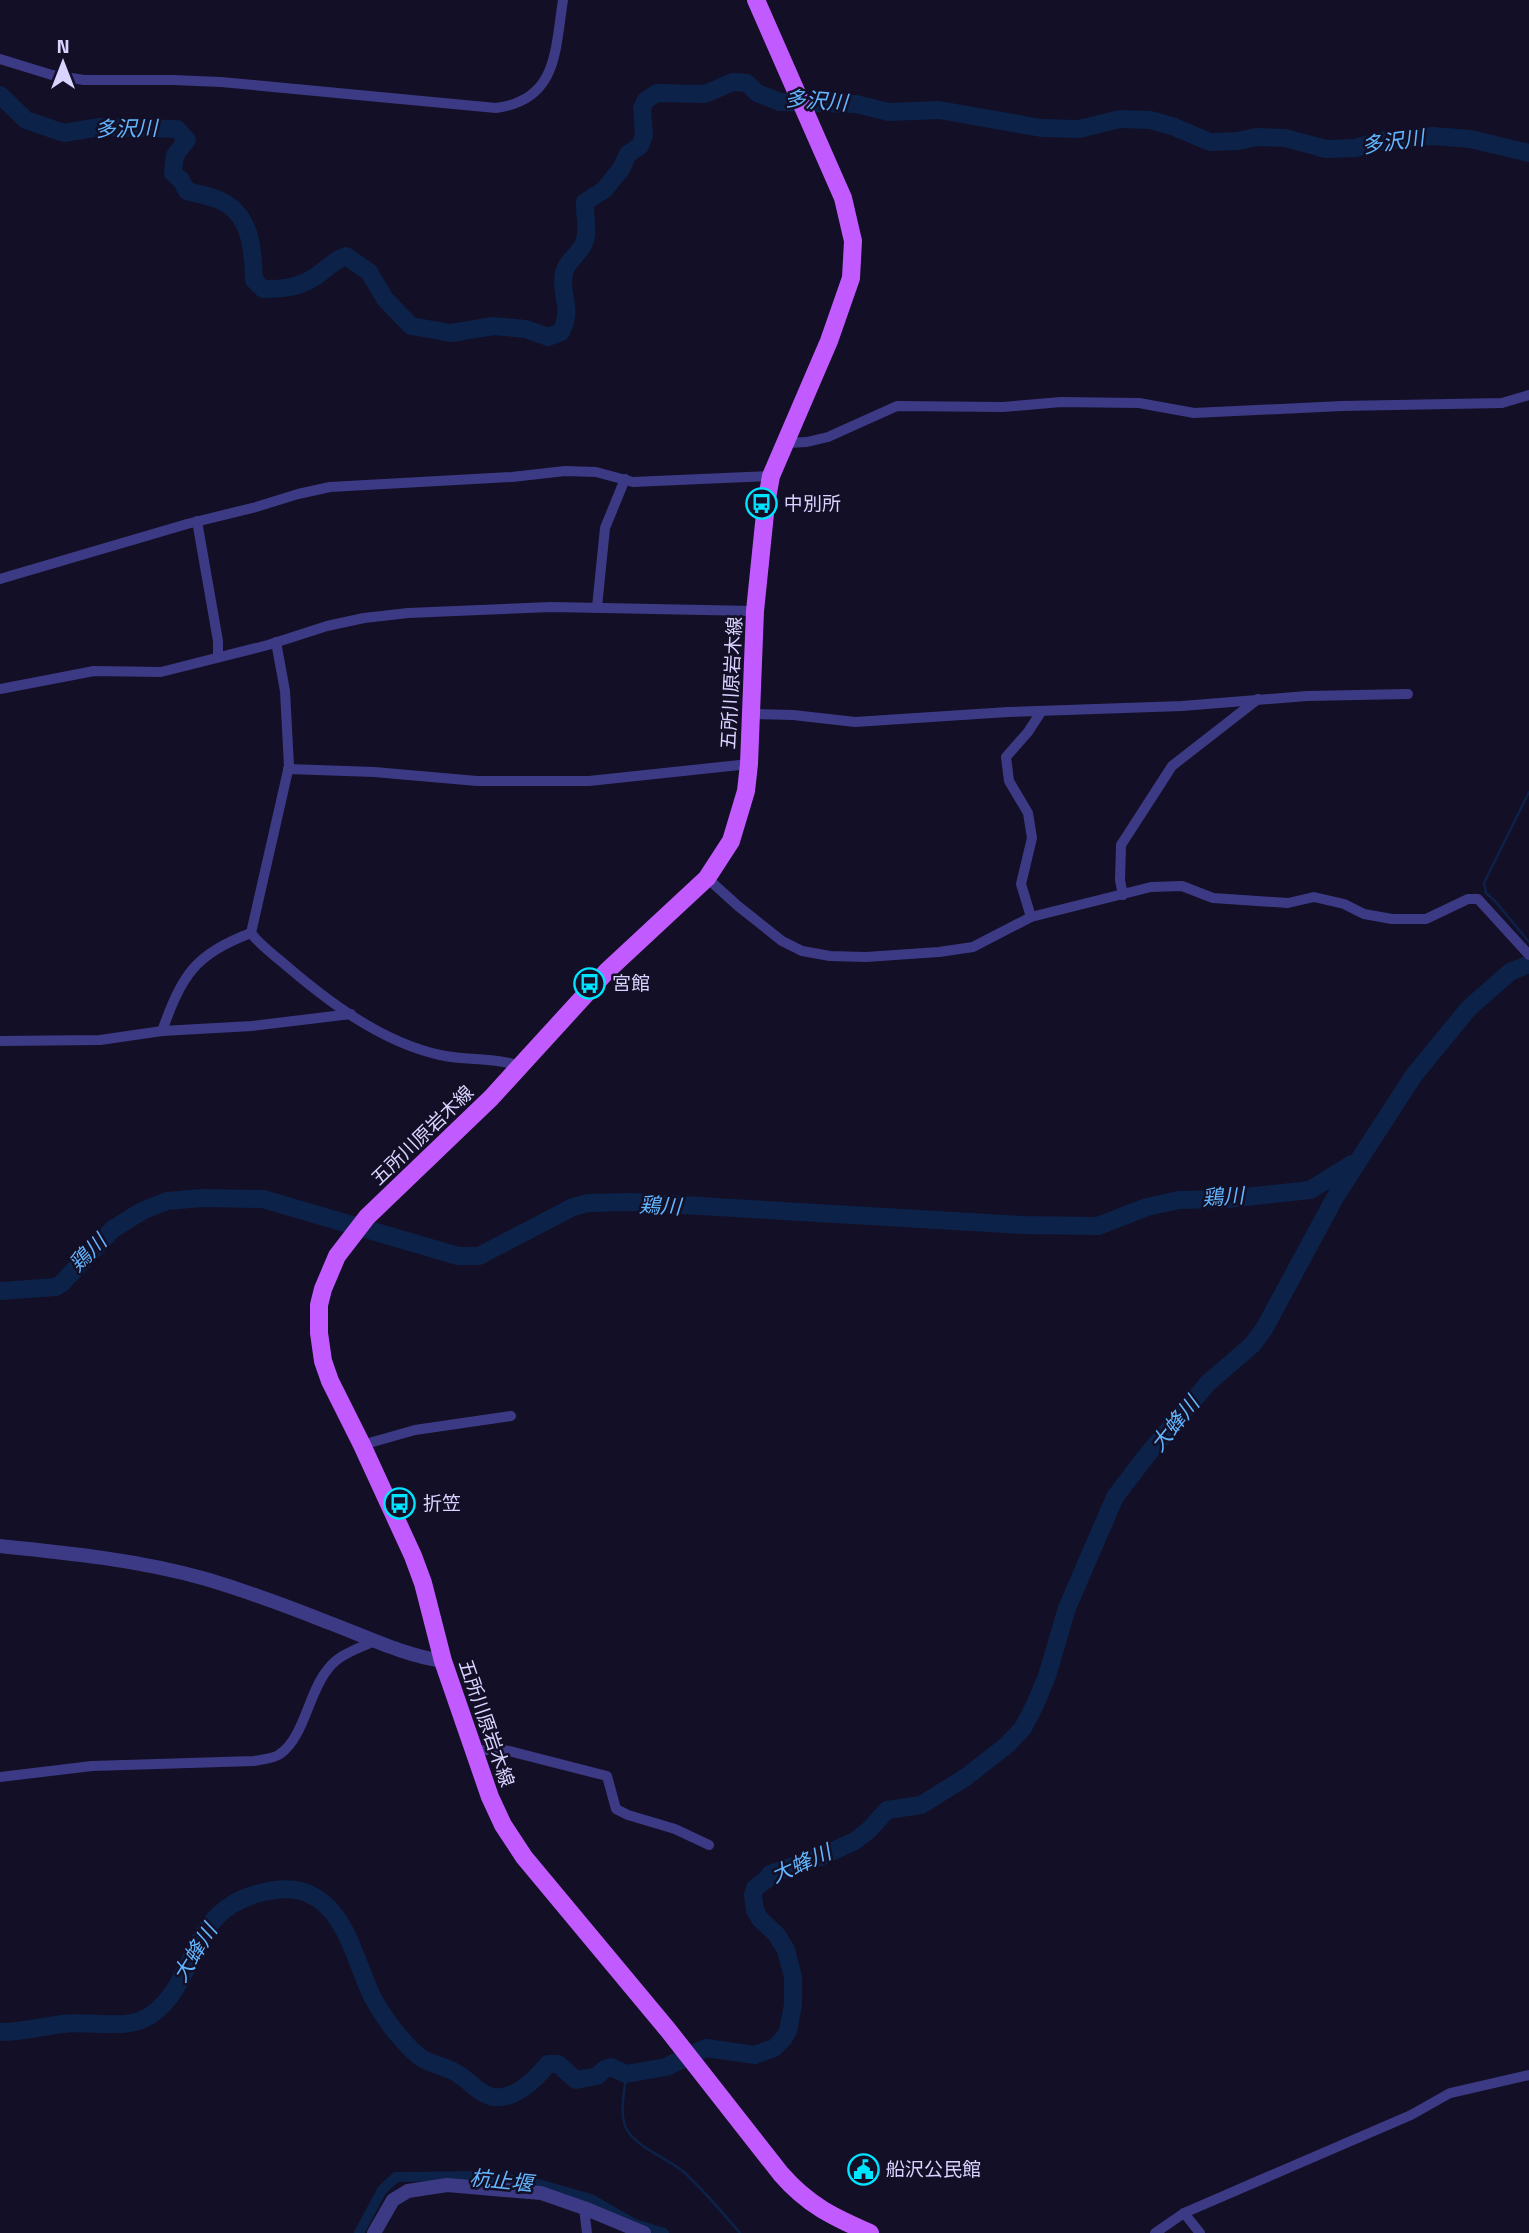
<svg xmlns="http://www.w3.org/2000/svg" width="1529" height="2233" font-family="'Titillium Web','Noto Sans JP',sans-serif">
	<style>
		.lines { fill: none; stroke-linecap: round; stroke-linejoin: round }
		.stream { stroke: #0c2248; stroke-width: 2.5 }
		.canal { stroke: #0c2248; stroke-width: 10 }
		.river { stroke: #0c2248; stroke-width: 18 }
		.minor { stroke: #3d3a85; stroke-width: 10 }
		.tertiary { stroke: #3d3a85; stroke-width: 14 }
		.primary { stroke: #c25bff; stroke-width: 18 }
		.labels { text-anchor: middle; stroke-width: 5; stroke-linejoin: round; paint-order: stroke }
		.poi-label { font-size: 19px; fill: #d9d4ff; stroke: #130f26; text-anchor: start }
		.street-label { font-size: 19px; fill: #d9d4ff; stroke: #130f26 }
		.water-label { font-size: 21px; font-style: italic; fill: #62b6ff; stroke: #130f26 }
	</style>
	<rect width="100%" height="100%" fill="#130f26"/>
	<g class="lines">
		<g class="stream">
			<polyline points="1529,792 1484,883 1486,893 1495,901 1529,942"/>
			<polyline points="1510,972 1526,958"/>
			<path d="M626 2074C625 2090 619 2113 626 2128 636 2148 668 2158 685 2173 705 2192 722 2212 740 2233"/>
		</g>
		<polyline class="canal" points="359,2233 382,2190 396,2177 479,2176 531,2182 591,2199 635,2224 664,2233"/>
		<g class="river">
			<path d="M0 95 26 120 64 133 100 127 177 129 187 140 175 155 173 173 181 180 187 191C198 194 209 196 219 200 252 214 253 251 254 280L263 289C281 289 298 288 313 278 325 271 332 261 346 256L369 272 385 299 411 326 451 333 493 326 526 329 548 337 561 332C574 307 559 296 564 273 566 262 578 255 583 245 590 232 584 216 585 202L604 190 621 169 628 154 640 146 644 135 642 108 646 100 657 93 705 94 733 82 747 83 757 93 780 102 856 104 889 112 939 110 1041 128 1079 129 1120 119 1150 120 1172 126 1210 142 1238 141 1256 137 1285 138 1326 149 1355 148 1381 141 1433 136 1470 139 1529 153"/>
			<polyline points="0,1291 56,1287 62,1283 113,1229 142,1211 167,1201 203,1198 263,1199 458,1256 479,1256 573,1207 588,1203 632,1202 1023,1225 1098,1226 1147,1207 1179,1200 1228,1199 1310,1190 1352,1164"/>
			<path d="M0 2032C22 2032 41 2027 63 2024 91 2020 127 2032 151 2015 199 1982 186 1911 260 1893 275 1889 292 1887 307 1893 348 1910 355 1963 373 1998 378 2008 386 2019 393 2029 402 2039 411 2052 423 2059 435 2066 450 2067 461 2076 470 2082 477 2091 487 2095 510 2105 535 2080 548 2064H558L576 2080 597 2076 605 2069 611 2067 626 2074 666 2067 706 2048 755 2055 774 2048 783 2039 788 2031 793 2005V1977L786 1950 777 1935 760 1919 755 1910 753 1895 755 1888 767 1879 770 1874 820 1857 855 1841 869 1830 887 1810 921 1805 966 1777 1007 1745 1023 1728 1035 1705 1047 1676 1067 1608 1115 1497 1147 1455 1208 1383 1252 1345 1264 1329 1337 1194 1414 1075 1469 1008 1510 972 1529 964"/>
		</g>
		<g class="minor">
			<path d="M0 59 52 75 84 80H173L221 82 496 108C558 100 555 50 563 0"/>
			<polyline points="787,443 807,442 828,437 897,406 1003,407 1061,402 1139,403 1194,413 1342,406 1502,403 1529,395"/>
			<polyline points="197,521 218,641 218,656"/>
			<polyline points="0,579 187,524 256,507 298,494 330,487 512,477 565,471 596,472 633,482 771,476"/>
			<polyline points="597,607 605,528 625,479"/>
			<polyline points="0,689 94,671 161,672 268,645 327,626 364,618 408,613 551,607 755,611"/>
			<polyline points="752,714 793,715 855,722 1008,712 1182,706 1307,696 1408,694"/>
			<polyline points="288,769 374,772 477,781 589,781 749,764"/>
			<polyline points="707,878 738,906 782,941 802,951 830,956 866,957 939,952 973,947 1031,917 1151,887 1182,886 1213,898 1257,901 1288,903 1314,897 1344,904 1364,914 1392,919 1426,919 1468,899 1478,899 1529,955"/>
			<polyline points="1123,895 1120,880 1121,845 1172,766 1258,699"/>
			<polyline points="1031,917 1021,884 1032,838 1028,813 1009,781 1006,757 1028,732 1041,712"/>
			<path d="M251 933C259 944 271 953 282 962 327 1001 381 1042 440 1055 467 1061 494 1057 520 1066"/>
			<polyline points="251,933 289,766 285,691 276,642"/>
			<path d="M162 1031C182 976 194 954 251 933"/>
			<polyline points="0,1041 100,1040 162,1031 252,1026 351,1014"/>
			<polyline points="362,1445 415,1430 511,1416"/>
			<polyline points="474,1751 501,1749 607,1776 616,1809 628,1815 675,1829 709,1845"/>
			<path d="M0 1777 92 1766 254 1761C263 1759 273 1759 280 1754 304 1738 309 1691 328 1669 339 1654 358 1649 374 1641"/>
			<polyline points="584,2208 587,2233"/>
			<polyline points="1184,2213 1200,2233"/>
			<polyline points="1155,2233 1184,2213 1411,2115 1450,2093 1529,2075"/>
		</g>
		<g class="tertiary">
			<path d="M0 1546C69 1553 139 1560 206 1579 246 1591 287 1606 327 1622 365 1636 402 1655 443 1661"/>
			<polyline points="374,2233 393,2200 408,2191 447,2185 541,2193 584,2208 644,2233"/>
		</g>
		<path class="primary" d="M756 0 843 198 853 241 851 278 829 341 771 476 766 504 755 611 749 764 746 791 731 841 707 878 607 971 491 1098 367 1217 337 1256 323 1289 319 1305V1333L323 1361 330 1381 362 1445 413 1556 423 1583 443 1661 490 1797 503 1825 524 1857 668 2030 781 2174C808 2205 833 2217 870 2233"/>
	</g>
	<defs>
		<symbol id="bus-ring" viewBox="-11 -11 22 22"><circle r="9.5" fill="#130f26" stroke="#00e5ff" stroke-width="1.5"/><path d="M-5-6H5V4H4V6H2V4H-2V6H-4V4H-5ZM-3.5-4V0h7V-4ZM-3.5 1.2v1.5H-2V1.2ZM2 1.2v1.5H3.5V1.2Z" fill="#00e5ff"/></symbol>
		<symbol id="civic-ring" viewBox="-11 -11 22 22"><circle r="9.5" fill="#130f26" stroke="#00e5ff" stroke-width="1.5"/><path d="M-.6-6.5H3V-4.5H.6V-3L4-1V1h2V6H-6V1h2V-1L-.6-3ZM-1.2 2.5V6h2.4V2.5Z" fill="#00e5ff"/></symbol>
	</defs>
	<g fill-rule="evenodd">
		<use href="#bus-ring" x="744" y="486" width="35" height="35"/>
		<use href="#bus-ring" x="572" y="966" width="35" height="35"/>
		<use href="#bus-ring" x="382" y="1486" width="35" height="35"/>
		<use href="#civic-ring" x="846" y="2152" width="35" height="35"/>
	</g>
	<g class="labels">
		<g class="poi-label">
			<text x="784" y="510">中別所</text>
			<text x="612" y="990">宮館</text>
			<text x="423" y="1510">折笠</text>
			<text x="886" y="2176">船沢公民館</text>
		</g>
		<g class="street-label">
			<text transform="translate(731 683) rotate(-87)" y="7">五所川原岩木線</text>
			<text transform="translate(422 1135) rotate(-44)" y="7">五所川原岩木線</text>
			<text transform="translate(487 1723) rotate(71)" y="7">五所川原岩木線</text>
		</g>
		<g class="water-label">
			<text transform="translate(816 101) rotate(4)" y="7">多沢川</text>
			<text transform="translate(126 129) rotate(-1)" y="7">多沢川</text>
			<text transform="translate(1393 142) rotate(-8)" y="7">多沢川</text>
			<text transform="translate(1223 1197) rotate(-4)" y="7">鶏川</text>
			<text transform="translate(660 1206) rotate(3)" y="7">鶏川</text>
			<text transform="translate(88 1253) rotate(-45)" y="7">鶏川</text>
			<text transform="translate(1175 1424) rotate(-51)" y="7">大蜂川</text>
			<text transform="translate(801 1864) rotate(-24)" y="7">大蜂川</text>
			<text transform="translate(195 1953) rotate(-58)" y="7">大蜂川</text>
			<text transform="translate(501 2181) rotate(6)" y="7">杭止堰</text>
		</g>
	</g>
	<g transform="translate(63 63)" stroke="#130f26" stroke-width="5" paint-order="stroke">
	<path d="M0-5L12 26L0 18L-12 26Z" fill="#d9d4ff"/>
	<text y="-10" font-size="19" font-weight="bold" text-anchor="middle" fill="#d9d4ff">N</text>
	</g>
</svg>
